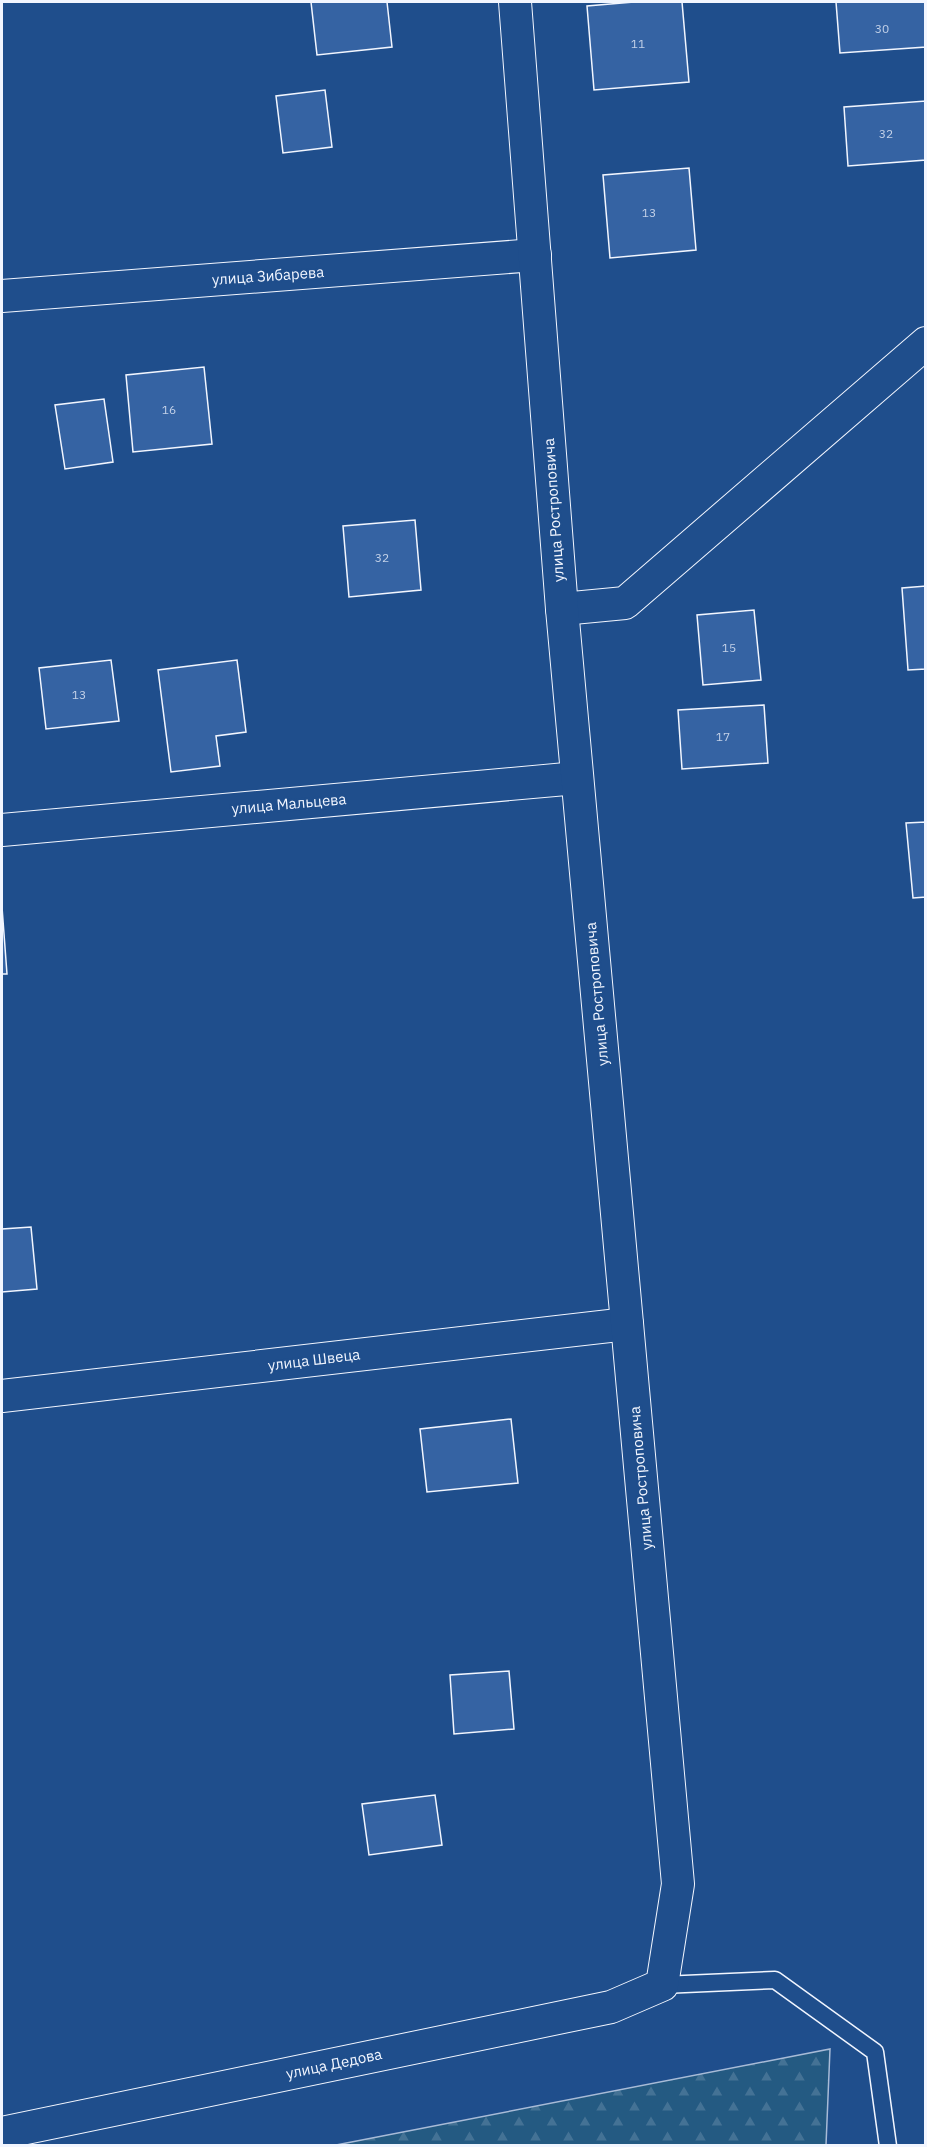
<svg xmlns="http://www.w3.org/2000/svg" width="927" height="2147" font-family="'IBM Plex Sans',sans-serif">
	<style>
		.forest { fill: url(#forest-firs); stroke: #a8bbd7; stroke-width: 1.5 }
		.building { fill: #3563a3; stroke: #f2f6ff; stroke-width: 1.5 }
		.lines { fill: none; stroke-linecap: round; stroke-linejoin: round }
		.lane-casing { stroke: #f2f6ff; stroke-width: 19 }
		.street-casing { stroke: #f2f6ff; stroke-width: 34 }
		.lane { stroke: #1f4e8c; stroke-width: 16 }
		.street { stroke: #1f4e8c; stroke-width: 32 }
		.labels { text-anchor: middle; stroke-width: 4.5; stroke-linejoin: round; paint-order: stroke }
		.number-label { font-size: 12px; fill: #c3d1e8 }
		.street-label { font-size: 15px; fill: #f2f6ff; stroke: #1f4e8c }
	</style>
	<defs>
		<pattern id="forest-firs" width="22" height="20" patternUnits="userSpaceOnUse" patternTransform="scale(1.5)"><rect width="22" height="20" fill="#245a82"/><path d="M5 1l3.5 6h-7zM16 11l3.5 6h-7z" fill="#447295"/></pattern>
	</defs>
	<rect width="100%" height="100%" fill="#1f4e8c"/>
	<polygon class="forest" points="830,2049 826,2145 336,2145"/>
	<g class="building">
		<polygon points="311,2 387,2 392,47 317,55"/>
		<polygon points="634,2 682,2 689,82 594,90 587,6"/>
		<polygon points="836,2 925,2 926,47 840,53"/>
		<polygon points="325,90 332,147 283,153 276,96"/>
		<polygon points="926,101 926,160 848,166 844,107"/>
		<polygon points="689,168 696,250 610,258 603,175"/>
		<polygon points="204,367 212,444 133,452 126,375"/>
		<polygon points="104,399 113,462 65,469 55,405"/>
		<polygon points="415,520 421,590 349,597 343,526"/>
		<polygon points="926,586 926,669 908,670 902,588"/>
		<polygon points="754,610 761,680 703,685 697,615"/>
		<polygon points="111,660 119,721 46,729 39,668"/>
		<polygon points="237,660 246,732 216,736 220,766 171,772 158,670"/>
		<polygon points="764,705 768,763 682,769 678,710"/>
		<polygon points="926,822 926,897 913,898 906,823"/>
		<polygon points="2,907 7,974 2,974"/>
		<polygon points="31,1227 37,1289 2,1292 2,1229"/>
		<polygon points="511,1419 518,1483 427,1492 420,1429"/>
		<polygon points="509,1671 514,1729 454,1734 450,1675"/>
		<polygon points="435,1795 442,1845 369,1855 362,1804"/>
	</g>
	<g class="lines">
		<defs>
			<polyline id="lane" points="662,1985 775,1980 875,2052 888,2146"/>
			<g id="street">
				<polyline points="2,296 535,255"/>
				<polyline points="562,609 625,603 926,343"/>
				<polyline points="2,830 577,778"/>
				<polyline points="2,1396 627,1324"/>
				<polyline points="2,2133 611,2007 662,1985 678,1884 562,609 515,2"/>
			</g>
		</defs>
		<use href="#lane" class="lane-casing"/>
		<use href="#street" class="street-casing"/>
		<use href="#lane" class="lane"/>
		<use href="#street" class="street"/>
	</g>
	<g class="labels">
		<g class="number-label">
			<text x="882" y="33">30</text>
			<text x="638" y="48">11</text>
			<text x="886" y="138">32</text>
			<text x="649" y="217">13</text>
			<text x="169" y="414">16</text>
			<text x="382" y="562">32</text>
			<text x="729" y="652">15</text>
			<text x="79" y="699">13</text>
			<text x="723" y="741">17</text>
		</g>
		<g class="street-label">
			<text transform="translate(268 276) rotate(-4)" y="5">улица Зибарева</text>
			<text transform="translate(554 510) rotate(-94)" y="5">улица Ростроповича</text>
			<text transform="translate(289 804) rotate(-5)" y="5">улица Мальцева</text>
			<text transform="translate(597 994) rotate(-95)" y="5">улица Ростроповича</text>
			<text transform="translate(314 1360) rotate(-7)" y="5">улица Швеца</text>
			<text transform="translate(641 1478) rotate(-95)" y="5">улица Ростроповича</text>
			<text transform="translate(334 2064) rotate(-12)" y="5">улица Дедова</text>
		</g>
	</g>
	<rect width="927" height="2147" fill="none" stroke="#f2f6ff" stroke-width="6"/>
</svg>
